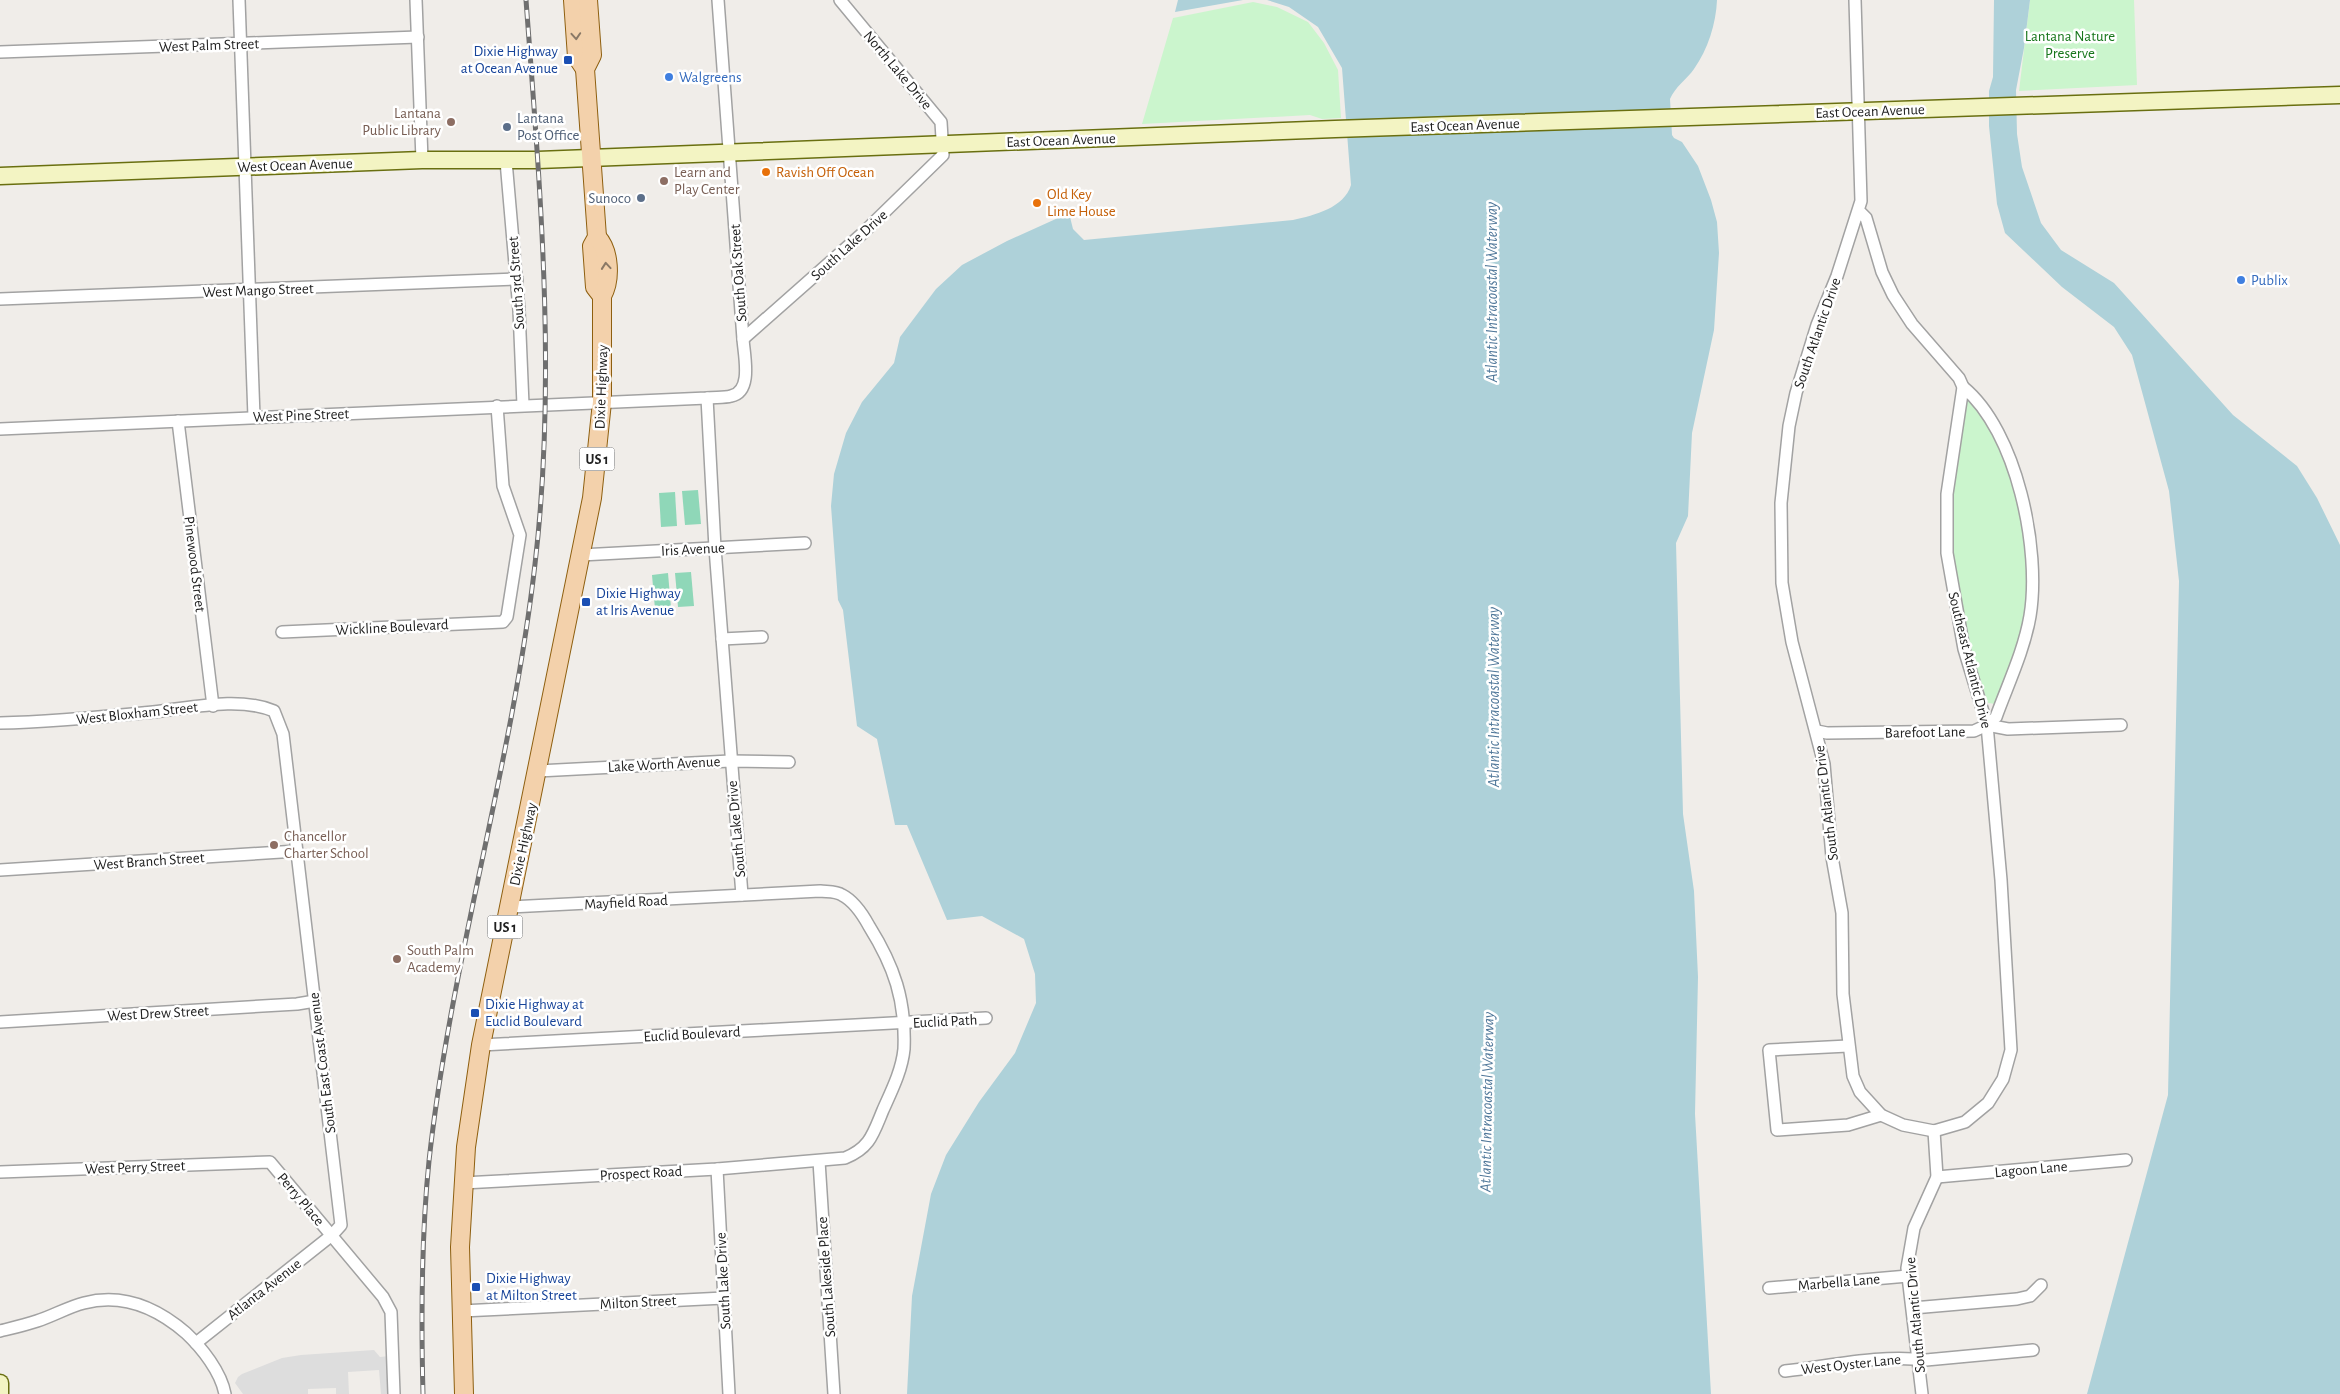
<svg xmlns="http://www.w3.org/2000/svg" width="2340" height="1394" font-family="'Alegreya Sans',sans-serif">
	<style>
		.park { fill: #cbf5cd }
		.pitch { fill: #8fd7b8 }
		.parking { fill: #ddd }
		.water { fill: #aed1d9 }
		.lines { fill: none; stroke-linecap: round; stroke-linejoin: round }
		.street-casing { stroke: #a2a2a2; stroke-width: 14 }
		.secondary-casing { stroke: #696f10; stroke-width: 19 }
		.primary-casing { stroke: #8e5f0f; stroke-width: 20 }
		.street { stroke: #fff; stroke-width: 11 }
		.secondary { stroke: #f3f4c3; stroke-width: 16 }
		.primary { stroke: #f3d1ab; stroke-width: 18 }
		.rail-casing { stroke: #6f6f6f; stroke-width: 5 }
		.rail { stroke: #fff; stroke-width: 3; stroke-dasharray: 9; stroke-linecap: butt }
		.oneway { stroke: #8a7966 }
		.transit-dot { fill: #1a4fb4; stroke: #fff; stroke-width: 2 }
		.shop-dot { fill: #3f7fe0; stroke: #fff; stroke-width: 2 }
		.education-dot { fill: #8d6e63; stroke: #fff; stroke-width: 2 }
		.service-dot { fill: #5c6f8a; stroke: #fff; stroke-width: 2 }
		.food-dot { fill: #e8710a; stroke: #fff; stroke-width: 2 }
		.labels { text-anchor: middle; stroke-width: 5; stroke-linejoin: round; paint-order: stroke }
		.shield { fill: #fff; stroke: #646464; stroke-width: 1 }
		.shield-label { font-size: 14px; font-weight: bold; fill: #212121 }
		.park-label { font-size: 15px; fill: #17761b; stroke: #fff }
		.street-label { font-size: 15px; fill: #212121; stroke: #fff }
		.transit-label { font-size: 15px; fill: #164399; stroke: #fff; text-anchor: start }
		.shop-label { font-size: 15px; fill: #366cbe; stroke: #fff; text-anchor: start }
		.education-label { font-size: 15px; fill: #785e54; stroke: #fff; text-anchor: start }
		.service-label { font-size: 15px; fill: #4e5e75; stroke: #fff; text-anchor: start }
		.food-label { font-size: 15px; fill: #c56008; stroke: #fff; text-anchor: start }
		.water-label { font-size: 16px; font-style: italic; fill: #4f7799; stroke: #fff }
	</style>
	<rect width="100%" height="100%" fill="#f0ede9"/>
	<g class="park">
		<polygon points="2030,0 2134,0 2137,85 2019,91"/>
		<polygon points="1253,2 1277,7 1308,22 1324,43 1338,70 1341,118 1322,119 1310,115 1142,124 1173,18"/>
		<path d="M1965 393C1972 402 1983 412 1988 423 2015 475 2035 539 2027 598 2023 634 2009 670 1996 704L1988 703C1973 658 1956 608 1953 559 1949 503 1957 448 1965 393Z"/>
	</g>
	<g class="pitch">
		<polygon points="698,490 701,524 685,525 682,491"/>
		<polygon points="675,492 677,526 661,527 659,493"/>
		<polygon points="691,572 694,606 678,607 675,573"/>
		<polygon points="668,573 671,608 655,609 652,575"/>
	</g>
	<polygon class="parking" points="374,1350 380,1357 389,1356 392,1394 381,1394 379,1370 348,1372 349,1394 336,1394 336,1388 308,1389 308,1394 243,1394 235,1383 238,1377 242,1374 282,1358 301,1355"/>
	<g class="water">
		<polygon points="1178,0 1243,0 1175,12"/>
		<path d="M1267 0H1717C1716 24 1708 49 1694 69 1687 79 1675 87 1670 99L1672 135 1674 138 1682 142 1698 166 1711 200 1717 222 1719 253 1714 330 1692 433 1688 516 1676 543 1683 814 1694 891 1698 977 1695 1114 1711 1394H907L912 1296 931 1194 946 1155 979 1102 1015 1053 1036 1003 1035 974 1024 939 982 916 947 920 907 825H895L877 739 857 726 843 610 838 600 831 506 834 474 846 433 862 402 894 363 900 337 936 289 962 265 1007 241 1069 213 1073 229 1084 240 1293 220C1315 215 1344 208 1351 185L1342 68 1318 27 1289 7Z"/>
		<polygon points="1994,0 2030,0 2024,48 2016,90 2017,134 2022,167 2041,223 2061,250 2114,283 2233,415 2297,466 2317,498 2340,545 2340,1394 2087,1394 2168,1095 2179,581 2169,491 2132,355 2114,327 2062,287 2005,233 1997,204 1989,126 1989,91 1993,77"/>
	</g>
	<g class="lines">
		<defs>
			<g id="street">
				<polyline points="239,0 254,417"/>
				<polyline points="416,0 422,160"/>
				<polyline points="1855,0 1861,201 1837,276 1817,325 1796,393 1789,426 1781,503 1782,583 1792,642 1824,764 1832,857 1842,913 1843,994 1853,1076 1860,1092 1881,1115 1903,1125 1934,1131 1965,1122 1988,1103 2003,1079 2011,1050 2001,880 1987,725 1964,649 1947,553 1947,494 1963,387 1959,378 1912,324 1893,295 1882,272 1866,218 1859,211"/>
				<polyline points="0,52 418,37"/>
				<polyline points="506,161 519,310 523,405"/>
				<polyline points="0,299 517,279"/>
				<polyline points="743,339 863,233 943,155 941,122 840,0"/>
				<path d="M1963 387C2017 431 2041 550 2030 616 2024 651 2008 684 1996 717L1987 725"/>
				<polyline points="707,398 715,548 742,895"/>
				<polyline points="178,421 213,706"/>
				<path d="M0 429 707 398C715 397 724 398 731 396 753 392 744 355 743 339L718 0"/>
				<polyline points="581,555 805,543"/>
				<polyline points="282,632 503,622 507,617 520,535 503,486 497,406"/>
				<polyline points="722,639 762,637"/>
				<path d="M0 723C51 722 102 717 153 712 191 708 238 696 274 711L283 734 341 1225 332 1235 196 1343"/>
				<polyline points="1817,731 1827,733 1974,731 1987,725 2008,729 2121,725"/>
				<polyline points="538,771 730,761 789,762"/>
				<polyline points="0,870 297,851"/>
				<polyline points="0,1022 297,1004 315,1001"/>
				<polyline points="481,1045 986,1018"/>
				<polyline points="1848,1046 1769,1050 1777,1130 1848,1125 1881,1115"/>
				<polyline points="819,1161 834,1394"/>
				<polyline points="717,1169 729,1394"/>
				<polyline points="0,1172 270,1162 383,1297 391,1312 394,1394"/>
				<polyline points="1937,1177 2126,1160"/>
				<path d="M463 1183 717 1169 845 1158C870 1148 873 1134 883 1110 892 1090 902 1070 904 1049 906 1000 894 966 869 926 863 915 854 901 842 895 836 891 827 892 820 891L510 907"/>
				<polyline points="1769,1288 1908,1276"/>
				<polyline points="1913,1308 2017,1299 2030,1296 2041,1285"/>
				<polyline points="462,1311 724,1298"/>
				<path d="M0 1331C12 1328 25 1325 37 1321 53 1316 68 1307 84 1303 122 1293 157 1308 186 1333 202 1348 221 1372 225 1394"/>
				<path d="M1785 1371C1831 1366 1880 1354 1926 1360L2033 1350"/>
				<polyline points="1922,1394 1907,1268 1914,1228 1937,1177 1934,1131"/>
			</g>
			<g id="secondary">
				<polyline points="0,176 422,160 538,160 1335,129 2340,95"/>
				<polyline points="0,1383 0,1394"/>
			</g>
			<g id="primary">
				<polyline points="573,0 577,57 585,69"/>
				<polyline points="588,0 592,55 585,69 597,237 592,246 595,287 602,296"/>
				<path d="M464 1394 460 1247 466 1147 481 1045 592 498 602 402V296C611 280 610 251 597 237"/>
			</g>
		</defs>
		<use href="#street" class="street-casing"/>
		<use href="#secondary" class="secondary-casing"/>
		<use href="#primary" class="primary-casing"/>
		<use href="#street" class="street"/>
		<use href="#secondary" class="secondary"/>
		<use href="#primary" class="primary"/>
		<defs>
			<path id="rail" d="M423 1394C421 1316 421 1239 429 1161 451 960 512 765 535 564 557 376 540 188 526 0"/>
		</defs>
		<use href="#rail" class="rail-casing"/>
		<use href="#rail" class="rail"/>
	</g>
	<defs><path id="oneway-chevron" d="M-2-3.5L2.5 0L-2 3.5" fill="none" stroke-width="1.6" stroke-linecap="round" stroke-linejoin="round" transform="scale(1.25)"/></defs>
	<g class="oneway">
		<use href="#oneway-chevron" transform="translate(576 36) rotate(86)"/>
		<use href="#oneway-chevron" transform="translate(606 266) rotate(-95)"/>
	</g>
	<g class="transit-dot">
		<rect x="563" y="55" width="10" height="10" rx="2.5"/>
		<rect x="581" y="597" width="10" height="10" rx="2.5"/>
		<rect x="470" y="1008" width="10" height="10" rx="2.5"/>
		<rect x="471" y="1282" width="10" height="10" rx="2.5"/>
	</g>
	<g class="shop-dot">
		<circle cx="669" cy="77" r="5"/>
		<circle cx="2241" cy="280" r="5"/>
	</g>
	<g class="education-dot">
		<circle cx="451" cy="122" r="5"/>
		<circle cx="664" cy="181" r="5"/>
		<circle cx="274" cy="845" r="5"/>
		<circle cx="397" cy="959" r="5"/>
	</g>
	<g class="service-dot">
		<circle cx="507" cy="127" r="5"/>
		<circle cx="641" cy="198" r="5"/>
	</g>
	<g class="food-dot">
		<circle cx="766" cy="172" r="5"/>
		<circle cx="1037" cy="203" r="5"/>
	</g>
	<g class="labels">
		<g class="shield">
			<rect x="579.5" y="447.5" width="35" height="23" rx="4"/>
			<rect x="487.5" y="915.5" width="35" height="23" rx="4"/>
		</g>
		<g class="shield-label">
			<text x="597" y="464">US 1</text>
			<text x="505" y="932">US 1</text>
		</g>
		<g class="park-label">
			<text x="2070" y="41">Lantana Nature<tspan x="2070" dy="17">Preserve</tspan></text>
		</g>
		<g class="street-label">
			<text transform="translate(209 45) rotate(-2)" y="5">West Palm Street</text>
			<text transform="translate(898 70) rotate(50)" y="5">North Lake Drive</text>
			<text transform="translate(1870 111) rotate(-2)" y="5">East Ocean Avenue</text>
			<text transform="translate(1465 125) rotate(-2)" y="5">East Ocean Avenue</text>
			<text transform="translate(1061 140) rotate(-2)" y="5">East Ocean Avenue</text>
			<text transform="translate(295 165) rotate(-2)" y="5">West Ocean Avenue</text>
			<text transform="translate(849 245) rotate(-42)" y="5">South Lake Drive</text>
			<text transform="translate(738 273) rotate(-94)" y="5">South Oak Street</text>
			<text transform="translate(516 283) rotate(-94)" y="5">South 3rd Street</text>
			<text transform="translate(258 290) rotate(-2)" y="5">West Mango Street</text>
			<text transform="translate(1817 333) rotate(-71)" y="5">South Atlantic Drive</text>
			<text transform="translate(601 387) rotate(-88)" y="5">Dixie Highway</text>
			<text transform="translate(301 415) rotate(-2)" y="5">West Pine Street</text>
			<text transform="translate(693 549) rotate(-3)" y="5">Iris Avenue</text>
			<text transform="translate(195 564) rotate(83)" y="5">Pinewood Street</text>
			<text transform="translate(392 627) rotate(-3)" y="5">Wickline Boulevard</text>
			<text transform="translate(1970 660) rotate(76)" y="5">Southeast Atlantic Drive</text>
			<text transform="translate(137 713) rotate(-6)" y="5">West Bloxham Street</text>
			<text transform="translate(1925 732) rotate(-1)" y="5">Barefoot Lane</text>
			<text transform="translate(664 764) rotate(-3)" y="5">Lake Worth Avenue</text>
			<text transform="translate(1826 803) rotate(-97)" y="5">South Atlantic Drive</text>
			<text transform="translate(736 829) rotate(-95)" y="5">South Lake Drive</text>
			<text transform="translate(523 844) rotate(-78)" y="5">Dixie Highway</text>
			<text transform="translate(149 861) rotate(-4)" y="5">West Branch Street</text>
			<text transform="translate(626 902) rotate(-3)" y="5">Mayfield Road</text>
			<text transform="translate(158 1013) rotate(-3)" y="5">West Drew Street</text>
			<text transform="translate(945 1021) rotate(-3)" y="5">Euclid Path</text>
			<text transform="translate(692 1034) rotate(-3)" y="5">Euclid Boulevard</text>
			<text transform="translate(322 1063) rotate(-97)" y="5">South East Coast Avenue</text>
			<text transform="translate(135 1167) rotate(-2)" y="5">West Perry Street</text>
			<text transform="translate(2031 1169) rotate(-5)" y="5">Lagoon Lane</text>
			<text transform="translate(641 1173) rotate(-3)" y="5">Prospect Road</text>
			<text transform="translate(301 1199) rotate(50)" y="5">Perry Place</text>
			<text transform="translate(826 1277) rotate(-94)" y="5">South Lakeside Place</text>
			<text transform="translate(723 1281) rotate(-93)" y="5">South Lake Drive</text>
			<text transform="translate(1839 1282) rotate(-5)" y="5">Marbella Lane</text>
			<text transform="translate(264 1289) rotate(-38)" y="5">Atlanta Avenue</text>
			<text transform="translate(638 1302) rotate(-3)" y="5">Milton Street</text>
			<text transform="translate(1915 1315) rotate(-95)" y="5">South Atlantic Drive</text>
			<text transform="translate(1851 1364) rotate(-6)" y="5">West Oyster Lane</text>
		</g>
		<g class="transit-label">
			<text x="558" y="56" text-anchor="end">Dixie Highway<tspan x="558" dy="17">at Ocean Avenue</tspan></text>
			<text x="596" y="598">Dixie Highway<tspan x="596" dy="17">at Iris Avenue</tspan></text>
			<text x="485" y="1009">Dixie Highway at<tspan x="485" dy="17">Euclid Boulevard</tspan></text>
			<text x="486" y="1283">Dixie Highway<tspan x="486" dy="17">at Milton Street</tspan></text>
		</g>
		<g class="shop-label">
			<text x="679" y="82">Walgreens</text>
			<text x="2251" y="285">Publix</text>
		</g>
		<g class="education-label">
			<text x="441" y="118" text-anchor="end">Lantana<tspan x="441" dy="17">Public Library</tspan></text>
			<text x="674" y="177">Learn and<tspan x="674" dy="17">Play Center</tspan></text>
			<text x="284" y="841">Chancellor<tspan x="284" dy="17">Charter School</tspan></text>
			<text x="407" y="955">South Palm<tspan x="407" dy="17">Academy</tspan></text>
		</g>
		<g class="service-label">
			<text x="517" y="123">Lantana<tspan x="517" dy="17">Post Office</tspan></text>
			<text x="631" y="203" text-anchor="end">Sunoco</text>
		</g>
		<g class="food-label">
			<text x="776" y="177">Ravish Off Ocean</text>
			<text x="1047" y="199">Old Key<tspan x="1047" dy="17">Lime House</tspan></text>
		</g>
		<g class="water-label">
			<text transform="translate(1491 292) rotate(-90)" y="6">Atlantic Intracoastal Waterway</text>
			<text transform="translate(1493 697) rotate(-90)" y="6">Atlantic Intracoastal Waterway</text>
			<text transform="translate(1486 1102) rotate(-89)" y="6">Atlantic Intracoastal Waterway</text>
		</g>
	</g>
</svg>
